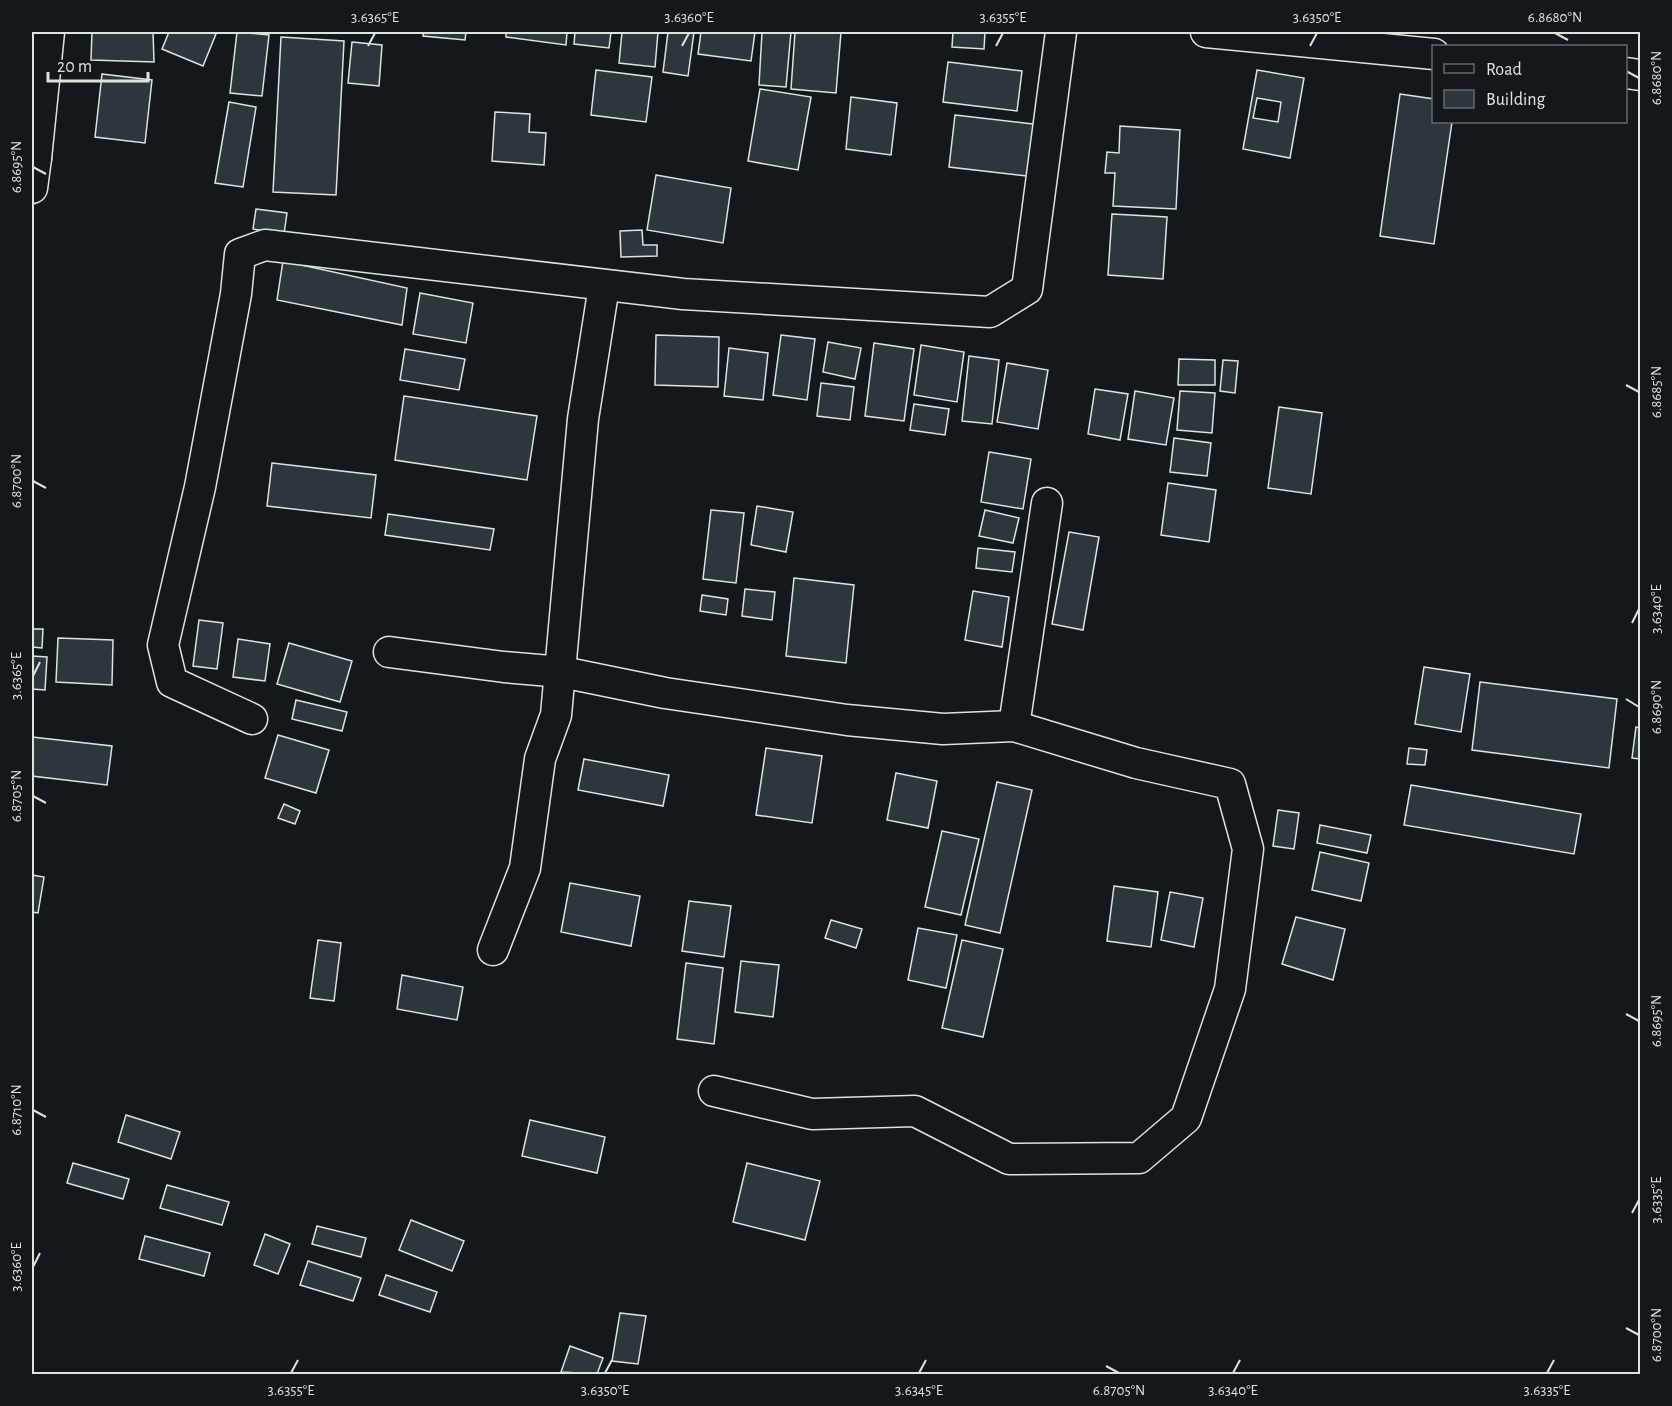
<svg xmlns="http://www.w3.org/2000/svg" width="1672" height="1406" font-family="'Alegreya Sans',sans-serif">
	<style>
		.building { fill: #2c363c; stroke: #d8e6dc; stroke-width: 1.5; fill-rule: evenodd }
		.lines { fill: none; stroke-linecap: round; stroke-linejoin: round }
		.street-casing { stroke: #d8e6dc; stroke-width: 33 }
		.street { stroke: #14181c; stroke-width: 30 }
		.ticks { fill: none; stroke: #d8e6dc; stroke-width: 2 }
		.neatline { fill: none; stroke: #d8e6dc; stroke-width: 2 }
		.ticks-label { font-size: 15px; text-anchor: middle; fill: #d8e6dc }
	</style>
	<rect width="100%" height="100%" fill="#14181c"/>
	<g class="building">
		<polygon points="92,32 153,32 154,62 91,60"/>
		<polygon points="169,32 209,32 216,34 203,66 162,49"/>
		<polygon points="237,32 269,35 262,96 230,93"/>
		<polygon points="424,32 466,32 465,40 423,36"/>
		<polygon points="506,32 567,32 566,45 506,37"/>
		<polygon points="575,32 611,32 609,48 574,44"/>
		<polygon points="622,32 658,32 655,67 619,63"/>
		<polygon points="668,32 694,32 688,76 663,72"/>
		<polygon points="701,32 755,32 751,61 698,54"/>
		<polygon points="762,32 791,32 786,87 759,85"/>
		<polygon points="795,32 841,32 836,93 791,89"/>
		<polygon points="953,32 985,32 984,49 952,47"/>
		<polygon points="281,37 344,41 336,195 273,192"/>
		<polygon points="352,42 382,45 379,86 348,83"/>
		<polygon points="948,62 1022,71 1017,111 943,102"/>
		<polygon points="596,70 652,77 646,122 591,115"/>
		<path d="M1257 70 1304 78 1290 158 1243 149ZM1257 98 1281 102 1278 122 1253 118Z"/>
		<polygon points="102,74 152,80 145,143 95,137"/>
		<polygon points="760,89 811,97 798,170 748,161"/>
		<polygon points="1400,94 1434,99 1434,122 1452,122 1434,244 1380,236"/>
		<polygon points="851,97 897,103 891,155 846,149"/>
		<polygon points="229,102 256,107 243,187 215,183"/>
		<polygon points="495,112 530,114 529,132 546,133 544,165 492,161"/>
		<polygon points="955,115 1041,125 1035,177 949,167"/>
		<polygon points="1120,126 1180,130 1176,209 1113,206 1115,173 1105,173 1107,152 1119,153"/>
		<polygon points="656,175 731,188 723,243 647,230"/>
		<polygon points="256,209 287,213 284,234 253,229"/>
		<polygon points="1112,214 1167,217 1163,279 1108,275"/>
		<polygon points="642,230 643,245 657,245 657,256 621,257 620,231"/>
		<polygon points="283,261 407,288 402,325 277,300"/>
		<polygon points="420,293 473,303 466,343 413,334"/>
		<polygon points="656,335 719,337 718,387 655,385"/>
		<polygon points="781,335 815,339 807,400 773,395"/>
		<polygon points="828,342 861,348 855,379 823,372"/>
		<polygon points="874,343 914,349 904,421 865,416"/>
		<polygon points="921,345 964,352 957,402 914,395"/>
		<polygon points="729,348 768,353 763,400 724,396"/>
		<polygon points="405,349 465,359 459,390 400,380"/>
		<polygon points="969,356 999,360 992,424 962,421"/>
		<polygon points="1179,359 1215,360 1215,385 1178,385"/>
		<polygon points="1223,360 1238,361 1235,393 1220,391"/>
		<polygon points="1007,363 1048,370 1038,429 997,422"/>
		<polygon points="821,383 854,387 850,420 817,416"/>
		<polygon points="1095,389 1128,394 1120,440 1088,434"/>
		<polygon points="1135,391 1174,398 1166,445 1128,439"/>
		<polygon points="1180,391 1215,393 1212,433 1177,430"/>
		<polygon points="404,396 537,416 527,480 395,460"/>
		<polygon points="914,404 949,409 945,435 910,430"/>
		<polygon points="1279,407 1322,413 1311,494 1268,488"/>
		<polygon points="1174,438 1211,443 1207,476 1170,472"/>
		<polygon points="989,452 1031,459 1023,509 981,502"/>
		<polygon points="272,463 376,475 371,518 267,506"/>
		<polygon points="1168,483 1216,490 1209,542 1161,535"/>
		<polygon points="757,506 793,512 786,552 751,545"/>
		<polygon points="711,510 744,513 736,583 703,579"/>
		<polygon points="985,510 1019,518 1013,543 979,536"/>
		<polygon points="388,514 494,529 490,550 385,535"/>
		<polygon points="1069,532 1099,537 1083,630 1052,624"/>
		<polygon points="978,548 1015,552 1012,572 976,568"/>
		<polygon points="794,578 854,585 846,663 786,656"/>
		<polygon points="745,589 775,592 772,620 742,616"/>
		<polygon points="973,591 1009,597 1002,647 965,640"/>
		<polygon points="702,595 728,599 726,615 700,611"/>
		<polygon points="199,620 223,623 217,669 193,666"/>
		<polygon points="32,629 43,629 42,648 32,647"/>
		<polygon points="58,638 113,640 112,685 56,682"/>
		<polygon points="238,639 270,644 265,681 233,677"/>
		<polygon points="289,643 352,661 340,702 277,684"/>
		<polygon points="32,656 47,657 45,690 32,689"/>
		<polygon points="1424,667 1470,674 1461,732 1415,724"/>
		<polygon points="1480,682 1617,699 1609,768 1472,750"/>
		<polygon points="296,700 347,712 342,731 292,719"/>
		<polygon points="1636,727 1640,728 1640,759 1632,758"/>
		<polygon points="278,735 329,750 316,793 265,778"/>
		<polygon points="32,737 112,746 107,785 32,776"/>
		<polygon points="766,748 822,756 812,823 756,815"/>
		<polygon points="1409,748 1427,750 1425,765 1407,764"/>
		<polygon points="584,759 669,775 663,806 578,790"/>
		<polygon points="896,773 937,781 928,828 887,820"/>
		<polygon points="997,782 1032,790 1000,933 965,925"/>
		<polygon points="1411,785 1581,814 1574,854 1404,825"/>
		<polygon points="284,804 300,811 295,824 278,818"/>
		<polygon points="1278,810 1299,813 1294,849 1273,846"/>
		<polygon points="1320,825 1371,835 1367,853 1317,843"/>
		<polygon points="942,831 979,839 961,915 925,907"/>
		<polygon points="1320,852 1369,863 1361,901 1312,890"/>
		<polygon points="32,875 44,877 38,913 32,912"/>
		<polygon points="570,883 640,896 631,946 561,932"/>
		<polygon points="1114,886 1158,892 1151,947 1107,941"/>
		<polygon points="1170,892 1203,898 1194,947 1161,940"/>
		<polygon points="689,901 731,906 724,957 682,951"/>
		<polygon points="1296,917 1345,929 1333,980 1282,964"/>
		<polygon points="831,920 862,929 856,948 825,938"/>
		<polygon points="918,928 957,935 946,988 908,980"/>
		<polygon points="318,940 341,943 334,1001 310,998"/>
		<polygon points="962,940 1003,949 983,1037 942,1028"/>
		<polygon points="741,961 779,965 773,1017 735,1012"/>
		<polygon points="686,963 723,968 714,1044 677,1039"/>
		<polygon points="402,975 463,987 457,1020 397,1009"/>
		<polygon points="126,1115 180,1132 171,1159 118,1142"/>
		<polygon points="530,1120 605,1137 597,1173 522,1156"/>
		<polygon points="73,1163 129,1179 123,1199 67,1183"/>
		<polygon points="747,1163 820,1181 805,1240 733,1222"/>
		<polygon points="167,1185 229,1202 222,1225 160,1208"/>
		<polygon points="411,1220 464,1241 452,1271 399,1250"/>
		<polygon points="317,1226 366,1238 361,1257 312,1244"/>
		<polygon points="265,1234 290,1244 278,1274 254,1265"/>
		<polygon points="145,1236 210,1253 204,1276 139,1259"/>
		<polygon points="308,1261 361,1278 353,1301 300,1285"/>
		<polygon points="386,1275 437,1292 430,1312 379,1295"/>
		<polygon points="620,1313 646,1316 638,1364 612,1361"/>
		<polygon points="570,1346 603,1358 597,1374 561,1372"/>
	</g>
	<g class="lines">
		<defs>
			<g id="street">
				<polyline points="1206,32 1434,54"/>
				<polyline points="1626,73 1640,75"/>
				<polyline points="32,158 36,158 49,32"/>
				<polyline points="32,188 36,158"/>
				<polyline points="389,652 504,667 562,672 665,693 847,720 943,729 1014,726 1136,763 1230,784 1248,849 1230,989 1186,1118 1139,1158 1009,1159 915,1111 812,1114 714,1091"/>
				<polyline points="252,719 172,682 163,645 200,487 236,294 240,254 265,245 683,294 990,312 1027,289 1061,32"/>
				<polyline points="1014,726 1047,503"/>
				<polyline points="493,950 525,868 540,759 556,715 583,419 604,286"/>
			</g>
		</defs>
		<use href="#street" class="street-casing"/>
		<use href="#street" class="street"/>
	</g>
	<path class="ticks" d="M1555 33 1568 40M368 46 375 33M682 46 689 33M996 46 1003 33M1310 46 1317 33M1626 71 1639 78M33 167 46 174M1626 385 1639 392M33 481 46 488M1632 623 1639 609M33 676 40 662M1626 699 1639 707M33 796 46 803M1626 1014 1639 1021M33 1110 46 1117M1632 1213 1639 1200M33 1267 40 1253M1626 1328 1639 1335M1106 1366 1119 1373M291 1373 298 1360M605 1373 612 1360M919 1373 926 1360M1233 1373 1240 1360M1547 1373 1554 1360"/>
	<rect width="1672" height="1406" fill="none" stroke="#14181c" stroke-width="66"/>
	<rect x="1432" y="45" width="195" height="78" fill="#14181c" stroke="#626a69" stroke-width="1.5"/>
	<rect x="1444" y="64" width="30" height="9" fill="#14181c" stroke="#626a69" stroke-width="1.5"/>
	<text x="1486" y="75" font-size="18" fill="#d8e6dc">Road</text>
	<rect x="1444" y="90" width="30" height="18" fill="#2c363c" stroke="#626a69" stroke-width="1.5"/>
	<text x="1486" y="105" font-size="18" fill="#d8e6dc">Building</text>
	<path d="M48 72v9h100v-9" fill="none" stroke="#d8e6dc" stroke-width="3"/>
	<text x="57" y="72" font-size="18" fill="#d8e6dc" stroke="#14181c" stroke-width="4.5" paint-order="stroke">20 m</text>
	<rect x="33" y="33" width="1606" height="1340" class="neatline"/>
	<g class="ticks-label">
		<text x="375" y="22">3.6365°E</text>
		<text x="689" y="22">3.6360°E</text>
		<text x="1003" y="22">3.6355°E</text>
		<text x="1317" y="22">3.6350°E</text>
		<text x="1555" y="22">6.8680°N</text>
		<text transform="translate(1656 78) rotate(-90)" y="5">6.8680°N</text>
		<text transform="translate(16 167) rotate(-90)" y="5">6.8695°N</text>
		<text transform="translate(1656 392) rotate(-90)" y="5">6.8685°N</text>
		<text transform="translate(16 481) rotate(-90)" y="5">6.8700°N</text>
		<text transform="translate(1656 609) rotate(-90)" y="5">3.6340°E</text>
		<text transform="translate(16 676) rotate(-90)" y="5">3.6365°E</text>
		<text transform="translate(1656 707) rotate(-90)" y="5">6.8690°N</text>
		<text transform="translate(16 796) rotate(-90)" y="5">6.8705°N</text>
		<text transform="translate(1656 1021) rotate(-90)" y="5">6.8695°N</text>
		<text transform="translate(16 1110) rotate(-90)" y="5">6.8710°N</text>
		<text transform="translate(1656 1200) rotate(-90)" y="5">3.6335°E</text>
		<text transform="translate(16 1267) rotate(-90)" y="5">3.6360°E</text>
		<text transform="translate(1656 1335) rotate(-90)" y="5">6.8700°N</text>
		<text x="291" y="1395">3.6355°E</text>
		<text x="605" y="1395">3.6350°E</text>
		<text x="919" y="1395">3.6345°E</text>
		<text x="1119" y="1395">6.8705°N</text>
		<text x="1233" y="1395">3.6340°E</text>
		<text x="1547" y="1395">3.6335°E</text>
	</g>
</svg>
